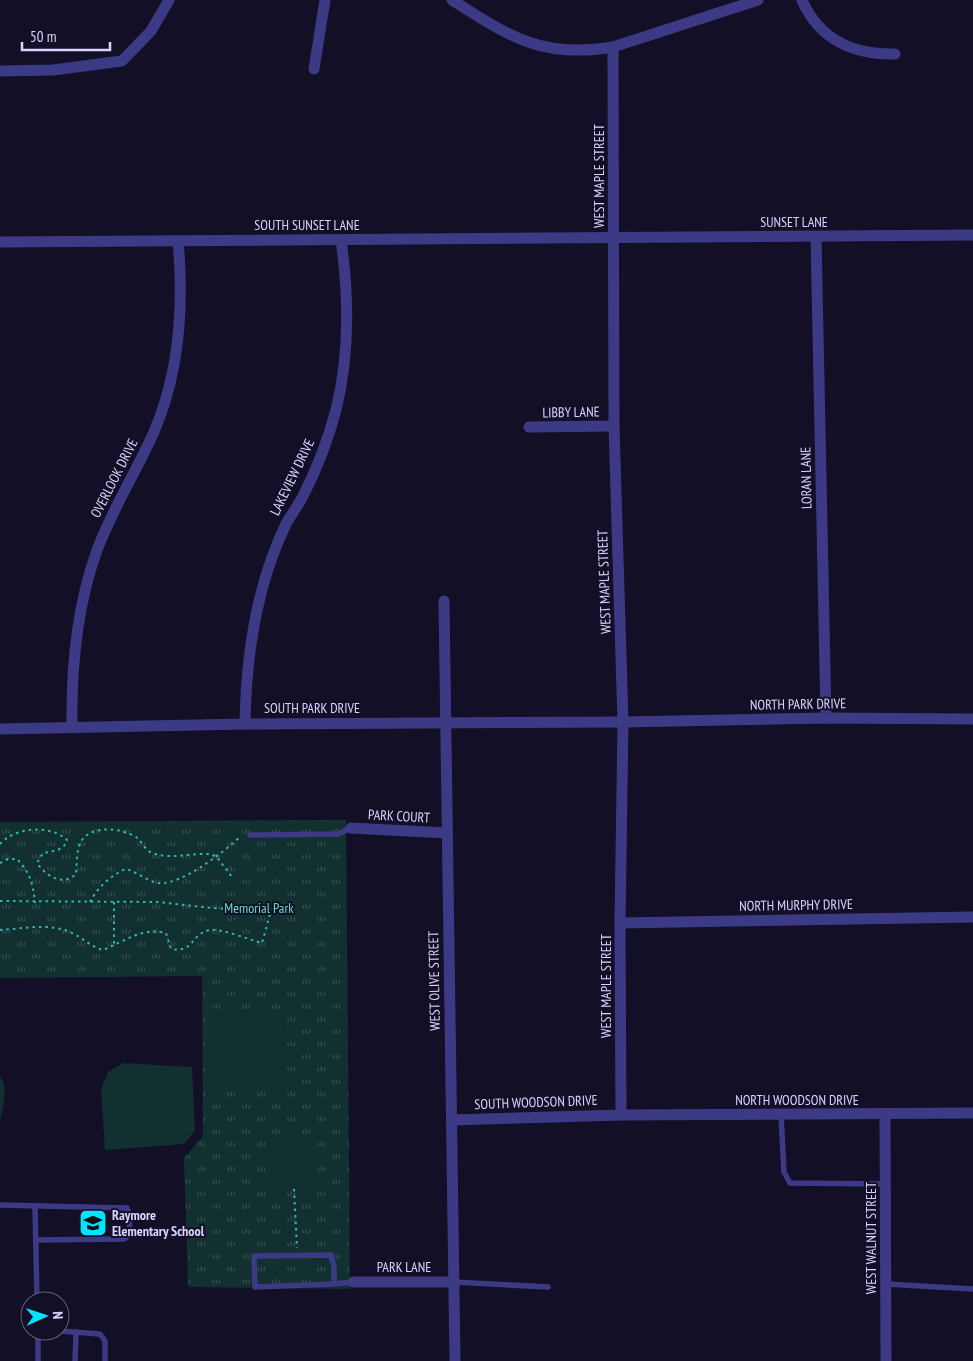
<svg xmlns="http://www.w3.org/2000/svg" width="973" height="1361" font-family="'PT Sans Narrow',sans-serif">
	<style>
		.grass { fill: url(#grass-tufts) }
		.pitch { fill: #12302f }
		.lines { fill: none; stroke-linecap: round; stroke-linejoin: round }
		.path { stroke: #2fb8b0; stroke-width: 2; stroke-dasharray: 2.5 4; stroke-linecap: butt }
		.service { stroke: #3d3a85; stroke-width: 5.5 }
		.minor { stroke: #3d3a85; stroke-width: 11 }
		.labels { text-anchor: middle; stroke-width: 4; stroke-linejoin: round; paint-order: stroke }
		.street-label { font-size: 14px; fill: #d9d4ff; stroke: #130f26 }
		.park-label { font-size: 14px; fill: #5fe0c0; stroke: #130f26 }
		.poi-label { font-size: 14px; font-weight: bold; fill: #d9d4ff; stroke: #130f26; text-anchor: start }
	</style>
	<defs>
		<pattern id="grass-tufts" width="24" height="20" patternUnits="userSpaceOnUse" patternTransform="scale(1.25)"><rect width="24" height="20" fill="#12302f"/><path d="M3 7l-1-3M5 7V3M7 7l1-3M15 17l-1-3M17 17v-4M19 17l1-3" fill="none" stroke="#344d4e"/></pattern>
	</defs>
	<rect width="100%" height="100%" fill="#130f26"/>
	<polygon class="grass" points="346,820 350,1289 188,1287 184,1158 203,1136 202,976 0,978 0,822"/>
	<g class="pitch">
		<polygon points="231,1011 252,1012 271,1018 285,1040 288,1063 278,1088 216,1091 207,1081 211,1017"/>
		<polygon points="123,1063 192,1067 195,1131 184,1144 105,1150 101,1089 108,1072"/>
		<path d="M0 1076C9 1089 3 1108 0 1122Z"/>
		<polygon points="311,1141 311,1161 269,1162 269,1142"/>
		<polygon points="311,1164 312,1184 270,1185 269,1165"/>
	</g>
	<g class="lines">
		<g class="path">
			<path d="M0 844C15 827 50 824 67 840 64 851 53 851 43 853L37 863C46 876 63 887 76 874 77 864 76 848 82 840 92 825 122 828 136 837 143 842 145 852 155 854 172 859 192 853 209 854L216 856 232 877"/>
			<path d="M0 863 8 859H17C30 872 33 884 35 903"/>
			<path d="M0 901 157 902 212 908 269 911 270 914 262 943C250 940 220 928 210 930 190 934 195 953 171 949L166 933C142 927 125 941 103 950 91 947 83 938 72 933 50 922 22 929 0 930"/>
			<path d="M90 902C97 888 111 875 126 869 137 872 147 881 158 883 181 886 225 851 241 836"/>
			<polyline points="114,902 114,945"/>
			<polyline points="294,1189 297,1248"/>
		</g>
		<g class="service">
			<polyline points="250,835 338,834 351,828"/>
			<polyline points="781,1115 784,1172 790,1183 885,1184"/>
			<polyline points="0,1205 127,1208 130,1215 129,1235 124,1239 36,1240"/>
			<polyline points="35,1206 37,1301"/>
			<polyline points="454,1282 548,1287"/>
			<polyline points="334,1284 255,1287 254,1256 331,1255 334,1267 334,1284 353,1282"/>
			<polyline points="886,1284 973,1289"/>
			<polyline points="38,1331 38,1361"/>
			<polyline points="60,1331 100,1334 105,1341 105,1361"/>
			<polyline points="75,1361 76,1332"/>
		</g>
		<g class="minor">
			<path d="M452 0C510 37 542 59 613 47L758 0"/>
			<path d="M802 0C819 39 853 55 895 54"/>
			<polyline points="613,47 614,426 623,722 620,923 621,1115"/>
			<polyline points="314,69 325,0"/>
			<polyline points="0,71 53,70 122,61 151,31 169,0"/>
			<polyline points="816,237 826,718"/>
			<polyline points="0,242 973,235"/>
			<polyline points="529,427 614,426"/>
			<polyline points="444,601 455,1361"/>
			<path d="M245 724C246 656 256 586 286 524 291 515 297 507 302 498 316 471 328 440 336 410 350 354 349 297 341 240"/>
			<path d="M72 728C71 669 76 610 96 553 111 511 135 474 153 434 180 373 184 307 178 241"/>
			<polyline points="0,729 245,724 623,722 826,718 973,719"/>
			<polyline points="351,828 447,833"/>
			<polyline points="620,923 973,917"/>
			<polyline points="885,1115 886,1361"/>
			<polyline points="452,1120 621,1115 973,1113"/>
			<polyline points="353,1282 454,1282"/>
		</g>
	</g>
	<defs>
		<symbol id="school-square" viewBox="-11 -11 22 22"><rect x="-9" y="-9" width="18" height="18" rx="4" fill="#00e5ff" stroke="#130f26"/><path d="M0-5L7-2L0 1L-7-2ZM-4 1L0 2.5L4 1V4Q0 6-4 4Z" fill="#111"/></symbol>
	</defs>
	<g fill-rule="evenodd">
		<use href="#school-square" x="77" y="1207" width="32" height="32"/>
	</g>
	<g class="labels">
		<g class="street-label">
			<text transform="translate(599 176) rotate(-90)" y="5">WEST MAPLE STREET</text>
			<text x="794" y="227">SUNSET LANE</text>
			<text x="307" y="230">SOUTH SUNSET LANE</text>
			<text transform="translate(571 412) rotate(-1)" y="5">LIBBY LANE</text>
			<text transform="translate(292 477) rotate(-64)" y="5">LAKEVIEW DRIVE</text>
			<text transform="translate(114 478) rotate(-63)" y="5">OVERLOOK DRIVE</text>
			<text transform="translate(806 478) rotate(-91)" y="5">LORAN LANE</text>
			<text transform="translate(604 582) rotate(-92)" y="5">WEST MAPLE STREET</text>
			<text transform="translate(798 704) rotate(-1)" y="5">NORTH PARK DRIVE</text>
			<text x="312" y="713">SOUTH PARK DRIVE</text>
			<text transform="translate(399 816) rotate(3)" y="5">PARK COURT</text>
			<text transform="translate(796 905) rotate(-1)" y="5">NORTH MURPHY DRIVE</text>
			<text transform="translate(434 981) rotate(-91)" y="5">WEST OLIVE STREET</text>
			<text transform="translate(606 986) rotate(-90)" y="5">WEST MAPLE STREET</text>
			<text x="797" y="1105">NORTH WOODSON DRIVE</text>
			<text transform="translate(536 1102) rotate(-2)" y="5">SOUTH WOODSON DRIVE</text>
			<text transform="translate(871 1238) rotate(-90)" y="5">WEST WALNUT STREET</text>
			<text x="404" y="1272">PARK LANE</text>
		</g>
		<g class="park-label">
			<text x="259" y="913">Memorial Park</text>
		</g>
		<g class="poi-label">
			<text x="112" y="1220">Raymore<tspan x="112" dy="16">Elementary School</tspan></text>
		</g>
	</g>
	<g transform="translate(45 1316) rotate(87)"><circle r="24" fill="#130f26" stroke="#625e7d"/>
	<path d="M0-4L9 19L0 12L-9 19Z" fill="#00e5ff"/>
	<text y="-8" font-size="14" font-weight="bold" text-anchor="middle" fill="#d9d4ff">N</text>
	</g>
	<path d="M22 42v8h88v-8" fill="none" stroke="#d9d4ff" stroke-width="2.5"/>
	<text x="30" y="42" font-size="15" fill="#d9d4ff" stroke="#130f26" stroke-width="4" paint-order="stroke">50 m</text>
</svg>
